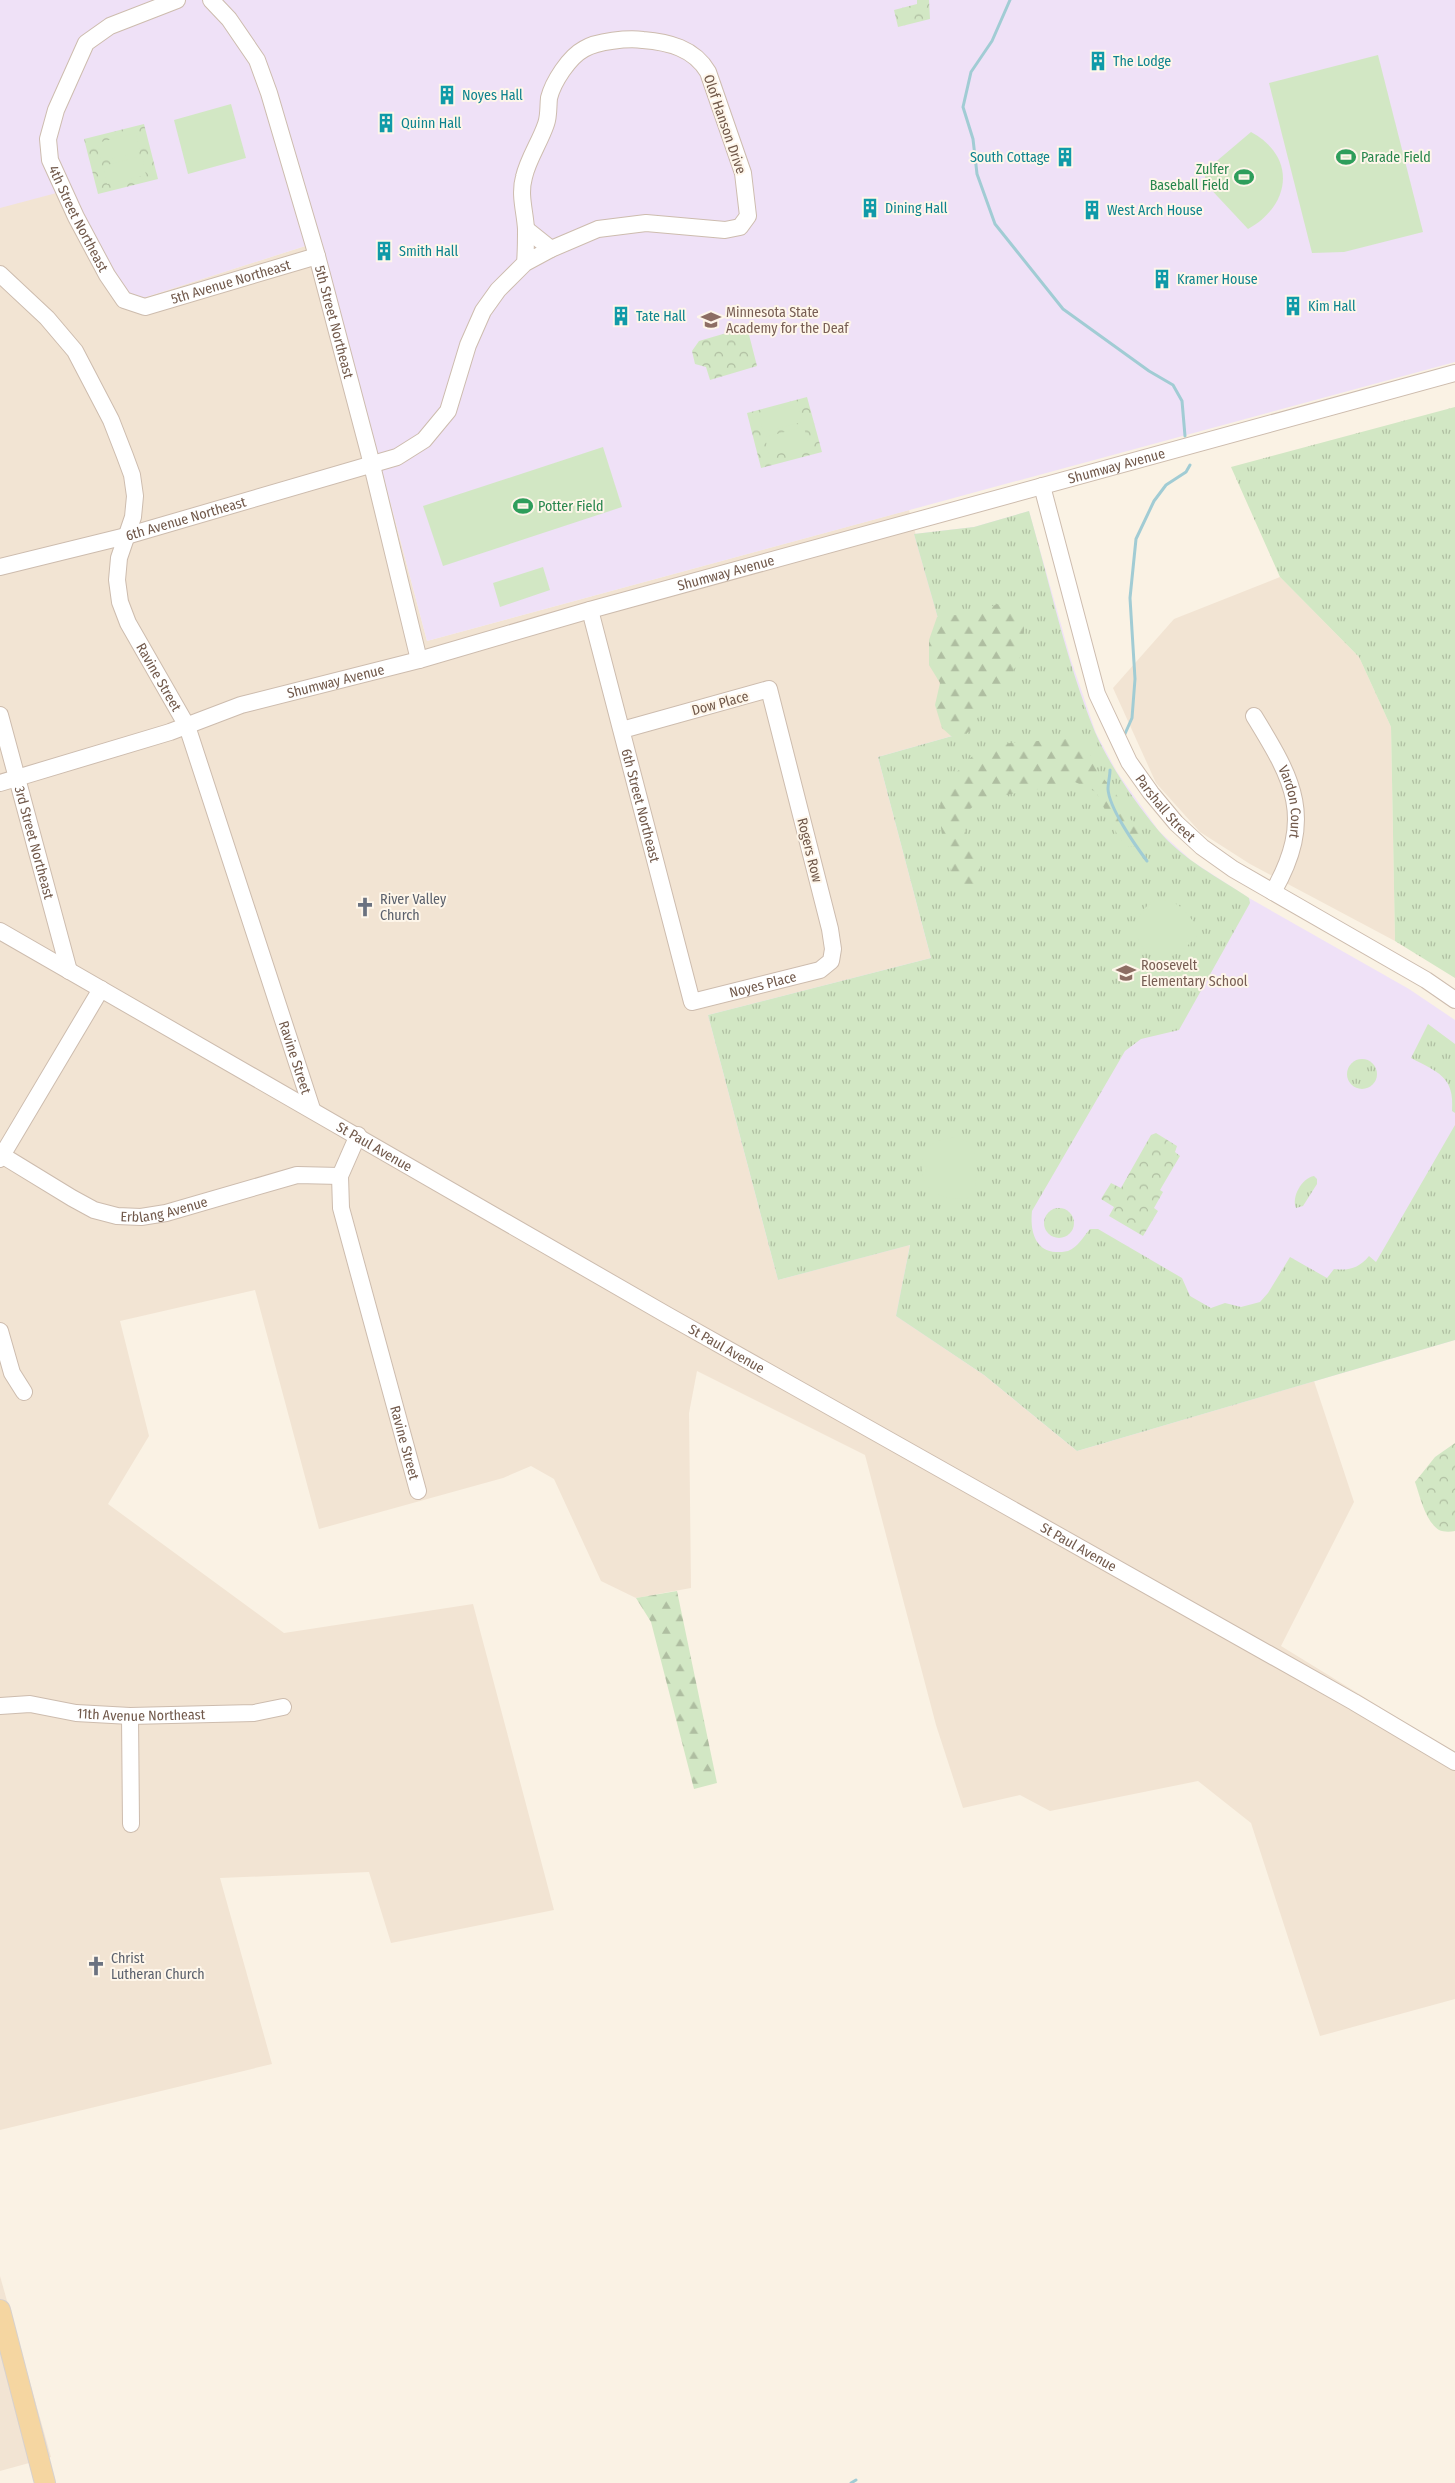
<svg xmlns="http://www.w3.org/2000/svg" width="1455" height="2483" font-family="'Fira Sans Condensed',sans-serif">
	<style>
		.residential { fill: #f2e4d3 }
		.education { fill: #efe1f7 }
		.grass { fill: url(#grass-tufts) }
		.forest { fill: url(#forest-firs) }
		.park { fill: url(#park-crowns) }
		.pitch { fill: #d2e7c4 }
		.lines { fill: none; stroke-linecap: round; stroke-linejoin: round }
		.stream { stroke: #a1ccd4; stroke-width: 3 }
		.minor-casing { stroke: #cdbcae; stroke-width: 18 }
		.major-casing { stroke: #d7d1cd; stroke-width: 22 }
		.minor { stroke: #fff; stroke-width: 16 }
		.major { stroke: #f5d6a1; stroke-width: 20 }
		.labels { text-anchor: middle; stroke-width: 4; stroke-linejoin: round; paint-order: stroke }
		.culture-label { font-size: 14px; fill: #0d838f; stroke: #fef6ea; text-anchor: start }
		.street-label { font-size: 14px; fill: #71594b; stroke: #fef6ea }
		.leisure-label { font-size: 14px; fill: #27864d; stroke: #fef6ea; text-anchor: start }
		.education-label { font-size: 14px; fill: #785e54; stroke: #fef6ea; text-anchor: start }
		.worship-label { font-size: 14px; fill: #5b616d; stroke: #fef6ea; text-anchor: start }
	</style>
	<defs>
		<pattern id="grass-tufts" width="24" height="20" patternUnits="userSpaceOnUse" patternTransform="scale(1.25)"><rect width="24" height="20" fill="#d2e7c4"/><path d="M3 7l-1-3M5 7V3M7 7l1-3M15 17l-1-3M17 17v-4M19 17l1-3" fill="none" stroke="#afbea1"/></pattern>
		<pattern id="forest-firs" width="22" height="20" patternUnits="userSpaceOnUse" patternTransform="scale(1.25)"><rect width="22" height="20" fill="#d2e7c4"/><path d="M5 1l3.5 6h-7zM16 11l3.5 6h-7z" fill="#afbea1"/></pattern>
		<pattern id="park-crowns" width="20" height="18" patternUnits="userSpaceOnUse" patternTransform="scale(1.25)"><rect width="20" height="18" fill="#d2e7c4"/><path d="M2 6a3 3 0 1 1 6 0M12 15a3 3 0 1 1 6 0" fill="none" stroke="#afbea1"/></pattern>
	</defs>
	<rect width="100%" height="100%" fill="#faf2e4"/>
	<g class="residential">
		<polygon points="64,190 140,299 321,241 427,641 909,510 970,731 878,757 931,958 708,1015 778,1280 910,1244 897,1316 984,1375 1077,1451 1314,1381 1354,1502 1281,1646 1455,1753 1455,1999 1320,2036 1251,1823 1198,1781 1050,1811 1020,1795 963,1808 936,1725 865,1455 697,1371 689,1413 691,1588 636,1598 601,1581 554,1479 531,1466 503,1478 319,1529 255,1290 120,1321 149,1436 108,1504 284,1633 473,1604 554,1910 391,1943 369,1872 220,1878 272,2064 0,2130 0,207"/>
		<polygon points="1280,577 1359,657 1391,727 1395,941 1250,864 1200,832 1156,783 1113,688 1174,619"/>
		<polygon points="0,2276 51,2457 0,2471"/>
	</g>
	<g class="education">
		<polygon points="0,0 1455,0 1455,362 427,641 321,241 140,299 124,300 64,191 0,208"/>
		<polygon points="1029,511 1071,660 1096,733 1117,772 1159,831 1192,861 1249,898 1409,989 1455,1020 1455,1340 1077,1451 984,1375 896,1316 910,1245 778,1280 708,1015 931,958 878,757 970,731 914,534 974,527"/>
	</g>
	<g class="grass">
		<polygon points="1455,407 1455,978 1395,941 1391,727 1359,657 1280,577 1231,467"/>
		<path d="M1029 511C1050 584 1066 661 1095 732 1110 766 1135 802 1158 830 1183 860 1218 877 1249 898L1250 903 1179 1030 1141 1039 1125 1051 1032 1211C1030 1229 1034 1251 1056 1252 1060 1252 1064 1252 1068 1251 1078 1247 1083 1237 1090 1229H1098L1182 1278 1190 1296 1211 1308 1225 1303 1241 1307 1260 1302 1268 1293 1290 1257 1327 1278 1334 1269C1349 1271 1359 1268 1369 1256L1376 1262 1455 1125V1340L1077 1451 984 1375 896 1316 910 1245 778 1280 708 1015 931 958 878 757 970 731 914 534 974 527Z"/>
		<path d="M1428 1024 1455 1044V1113L1452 1111C1455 1076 1437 1072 1411 1058Z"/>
		<circle cx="1362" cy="1074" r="15"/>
		<path d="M1314 1176 1317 1179V1184L1303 1206 1296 1208C1291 1197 1302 1178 1314 1176Z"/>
		<circle cx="1059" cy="1223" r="15"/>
	</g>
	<g class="forest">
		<polygon points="998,604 1013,608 1024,621 1024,648 1010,678 987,701 970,731 959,738 951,736 942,728 935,705 940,683 929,665 929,640 937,617 973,613"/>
		<path d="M1071 738 1087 746 1097 771 1115 792 1128 816 1140 831V845L1127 847 1117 834 1096 792 1075 782 980 800 968 811 963 826 976 854 982 877 972 888 959 887C946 866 937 822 941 798 944 785 968 757 980 751 1004 739 1044 743 1071 738Z"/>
		<polygon points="677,1591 717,1783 694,1789 651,1622 636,1598"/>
	</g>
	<g class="park">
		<polygon points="917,0 929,0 930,19 898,27 894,10 917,4"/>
		<polygon points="144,124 158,179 98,194 84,139"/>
		<polygon points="747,327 757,366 710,380 706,367 695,364 692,351 699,341"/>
		<polygon points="807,397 822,452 761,468 747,413"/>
		<polygon points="1156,1133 1177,1146 1175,1152 1180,1156 1160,1190 1163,1192 1154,1208 1158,1211 1143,1236 1109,1216 1114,1207 1101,1199 1111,1183 1121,1188 1151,1135"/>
		<path d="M1455 1443V1531C1450 1532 1443 1532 1439 1530 1425 1521 1420 1496 1415 1482L1435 1457Z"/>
	</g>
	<g class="pitch">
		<polygon points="1378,55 1423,232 1344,252 1312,253 1269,83"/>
		<polygon points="231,104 246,158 188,174 174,120"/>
		<path d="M1251 132C1297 157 1291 205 1248 229L1205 183V171Z"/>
		<polygon points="136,133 140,152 101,161 97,143"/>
		<polygon points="142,156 146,175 107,184 103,166"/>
		<polygon points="798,403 802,422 763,432 758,413"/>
		<polygon points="804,427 809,446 769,456 765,437"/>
		<polygon points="603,447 622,507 443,566 423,506"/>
		<polygon points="543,567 550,590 500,607 493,583"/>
		<path d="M1155 900C1179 899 1183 909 1197 926V936C1191 942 1184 950 1176 954 1146 971 1116 924 1155 900Z"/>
		<path d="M954 1137 969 1142 977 1159 975 1193 966 1199C956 1199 943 1198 935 1193 917 1180 916 1150 938 1141 943 1139 949 1139 954 1137Z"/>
	</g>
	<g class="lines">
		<g class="stream">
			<polyline points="1010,0 992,41 971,72 963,107 973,139 977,174 995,224 1063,309 1149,371 1173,385 1182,401 1185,436"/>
			<polyline points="1124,736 1132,718 1135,679 1130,598 1136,539 1154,501 1166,485 1186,472 1190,465"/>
			<path d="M1110 770C1110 776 1108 783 1108 789 1109 808 1135 845 1147 861"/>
			<polyline points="851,2483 856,2480"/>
		</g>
		<defs>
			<g id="minor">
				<path id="s1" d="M177 0 110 26 86 43 56 110 48 139 50 160 76 217 107 275 124 300 145 307 317 256"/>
				<path id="s2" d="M211 0 229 19 257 60 269 93 317 256 369 453 419 660"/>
				<polyline points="526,229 551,249"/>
				<path id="s3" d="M0 274 47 318 75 351 111 420 125 456 132 475 135 496 133 517 119 558 117 580 120 602 128 623 187 726 312 1109"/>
				<path id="s4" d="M1042 486 1097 694 1129 762 1151 793 1176 823 1202 847 1233 869 1426 980 1455 1000"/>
				<path id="s5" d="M0 567 126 536 397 457 424 440 448 411 468 345 483 311 498 290 525 263 551 249 598 229 646 223 725 230 740 227 748 216 743 173 708 72C694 48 668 42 643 40 628 38 597 41 584 49 569 57 553 82 549 98 548 107 549 116 546 124 540 142 528 159 524 177 519 195 525 211 526 229 526 240 526 252 525 263"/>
				<path id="s6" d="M590 610 692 1002 820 970 831 961 833 949 830 929 769 689 622 730"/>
				<path id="s7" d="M0 715 69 971"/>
				<path id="s8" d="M1254 716C1294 781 1315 818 1273 892"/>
				<path id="s9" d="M0 783 170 732 241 705 419 660 590 610 1455 373"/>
				<path id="s10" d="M0 931 667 1315 1354 1702 1455 1762"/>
				<path id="s11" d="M358 1135 340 1176 341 1208 418 1491"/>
				<path id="s12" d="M0 1154 72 1198 94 1210 117 1216 141 1217 166 1213 297 1175 340 1176"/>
				<polyline points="0,1159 101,989"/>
				<polyline points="0,1331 12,1373 24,1392"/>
				<path id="s13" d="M0 1706 30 1704 76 1713 130 1716 254 1713 283 1707"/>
				<polyline points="130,1716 131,1824"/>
			</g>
			<polyline id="major" points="0,2310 45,2483"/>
		</defs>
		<use href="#minor" class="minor-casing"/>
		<use href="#major" class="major-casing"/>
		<use href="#minor" class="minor"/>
		<use href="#major" class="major"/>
	</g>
	<defs>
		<symbol id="building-bare" viewBox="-9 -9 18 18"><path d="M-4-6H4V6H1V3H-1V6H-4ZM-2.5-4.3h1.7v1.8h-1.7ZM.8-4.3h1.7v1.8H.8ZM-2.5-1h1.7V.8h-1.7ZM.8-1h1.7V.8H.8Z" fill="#0f9aa8" stroke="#fef6ea" stroke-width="2.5" paint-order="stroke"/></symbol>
		<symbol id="stadium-bare" viewBox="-9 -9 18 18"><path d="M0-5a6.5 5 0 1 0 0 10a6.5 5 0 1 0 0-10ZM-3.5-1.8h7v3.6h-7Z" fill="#2e9e5b" stroke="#fef6ea" stroke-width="2.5" paint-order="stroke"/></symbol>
		<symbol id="school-bare" viewBox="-9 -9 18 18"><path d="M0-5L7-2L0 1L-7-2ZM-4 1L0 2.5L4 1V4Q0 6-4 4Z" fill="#8d6e63" stroke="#fef6ea" stroke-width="2.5" paint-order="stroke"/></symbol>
		<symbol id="church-bare" viewBox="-9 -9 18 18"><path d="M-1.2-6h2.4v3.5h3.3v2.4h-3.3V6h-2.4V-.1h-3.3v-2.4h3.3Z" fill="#6b7280" stroke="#fef6ea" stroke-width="2.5" paint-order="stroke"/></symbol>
	</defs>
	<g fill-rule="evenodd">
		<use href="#building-bare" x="1084" y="47" width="28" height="28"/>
		<use href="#building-bare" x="433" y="81" width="28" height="28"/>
		<use href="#building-bare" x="372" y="109" width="28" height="28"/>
		<use href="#building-bare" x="1051" y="143" width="28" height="28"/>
		<use href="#stadium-bare" x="1332" y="143" width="28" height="28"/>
		<use href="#stadium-bare" x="1230" y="163" width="28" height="28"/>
		<use href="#building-bare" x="856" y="194" width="28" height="28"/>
		<use href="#building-bare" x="1078" y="196" width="28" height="28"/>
		<use href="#building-bare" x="370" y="237" width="28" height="28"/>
		<use href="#building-bare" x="1148" y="265" width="28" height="28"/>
		<use href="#building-bare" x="1279" y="292" width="28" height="28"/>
		<use href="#building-bare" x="607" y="302" width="28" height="28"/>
		<use href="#school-bare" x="697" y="306" width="28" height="28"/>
		<use href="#stadium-bare" x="509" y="492" width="28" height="28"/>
		<use href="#church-bare" x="351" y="893" width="28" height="28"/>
		<use href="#school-bare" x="1112" y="959" width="28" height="28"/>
		<use href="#church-bare" x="82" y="1952" width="28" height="28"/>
	</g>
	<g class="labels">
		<g class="culture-label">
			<text x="1113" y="66">The Lodge</text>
			<text x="462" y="100">Noyes Hall</text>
			<text x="401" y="128">Quinn Hall</text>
			<text x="1050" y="162" text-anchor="end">South Cottage</text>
			<text x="885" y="213">Dining Hall</text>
			<text x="1107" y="215">West Arch House</text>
			<text x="399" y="256">Smith Hall</text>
			<text x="1177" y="284">Kramer House</text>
			<text x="1308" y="311">Kim Hall</text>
			<text x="636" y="321">Tate Hall</text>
		</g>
		<g class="street-label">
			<text transform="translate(725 124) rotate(71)" y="5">Olof Hanson Drive</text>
			<text dy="5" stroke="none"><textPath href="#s1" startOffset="291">4th Street Northeast</textPath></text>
			<text dy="5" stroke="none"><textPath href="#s1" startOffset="496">5th Avenue Northeast</textPath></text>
			<text dy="5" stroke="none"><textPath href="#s2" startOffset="349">5th Street Northeast</textPath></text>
			<text dy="5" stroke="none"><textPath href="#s9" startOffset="1161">Shumway Avenue</textPath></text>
			<text dy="5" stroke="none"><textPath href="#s5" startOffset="192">6th Avenue Northeast</textPath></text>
			<text dy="5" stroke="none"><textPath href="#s9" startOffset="756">Shumway Avenue</textPath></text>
			<text dy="5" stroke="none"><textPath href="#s3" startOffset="459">Ravine Street</textPath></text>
			<text dy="5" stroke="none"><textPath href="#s9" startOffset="351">Shumway Avenue</textPath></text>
			<text transform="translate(720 703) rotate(-15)" y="5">Dow Place</text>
			<text dy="5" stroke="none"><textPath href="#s8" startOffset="95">Vardon Court</textPath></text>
			<text dy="5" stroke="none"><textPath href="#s6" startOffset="202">6th Street Northeast</textPath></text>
			<text dy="5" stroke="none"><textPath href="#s4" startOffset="349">Parshall Street</textPath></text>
			<text dy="5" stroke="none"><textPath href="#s7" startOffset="132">3rd Street Northeast</textPath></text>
			<text transform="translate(810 850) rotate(76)" y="5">Rogers Row</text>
			<text dy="5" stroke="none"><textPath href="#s6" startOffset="478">Noyes Place</textPath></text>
			<text dy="5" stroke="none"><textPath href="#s3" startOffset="864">Ravine Street</textPath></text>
			<text dy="5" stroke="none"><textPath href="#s10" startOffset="432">St Paul Avenue</textPath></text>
			<text dy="5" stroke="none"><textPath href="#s12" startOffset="181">Erblang Avenue</textPath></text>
			<text dy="5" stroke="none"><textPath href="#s10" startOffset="838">St Paul Avenue</textPath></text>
			<text dy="5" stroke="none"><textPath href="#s11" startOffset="320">Ravine Street</textPath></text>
			<text dy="5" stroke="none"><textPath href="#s10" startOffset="1242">St Paul Avenue</textPath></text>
			<text dy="5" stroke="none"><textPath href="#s13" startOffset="142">11th Avenue Northeast</textPath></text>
		</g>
		<g class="leisure-label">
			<text x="1361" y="162">Parade Field</text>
			<text x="1229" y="174" text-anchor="end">Zulfer<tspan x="1229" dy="16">Baseball Field</tspan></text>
			<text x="538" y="511">Potter Field</text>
		</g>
		<g class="education-label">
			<text x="726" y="317">Minnesota State<tspan x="726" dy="16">Academy for the Deaf</tspan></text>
			<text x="1141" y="970">Roosevelt<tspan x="1141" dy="16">Elementary School</tspan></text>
		</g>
		<g class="worship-label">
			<text x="380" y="904">River Valley<tspan x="380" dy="16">Church</tspan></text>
			<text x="111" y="1963">Christ<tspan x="111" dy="16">Lutheran Church</tspan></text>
		</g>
	</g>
</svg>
